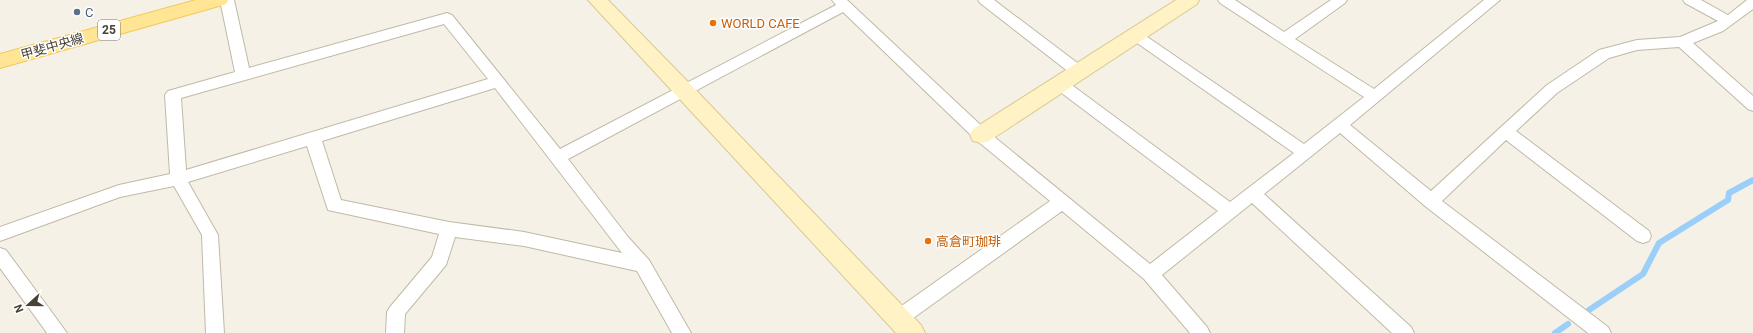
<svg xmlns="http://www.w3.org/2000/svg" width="1753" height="333" font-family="Roboto,'Noto Sans JP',sans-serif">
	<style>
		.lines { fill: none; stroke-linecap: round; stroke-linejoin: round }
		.stream { stroke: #9bcef9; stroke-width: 6 }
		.street-casing { stroke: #c1b9a7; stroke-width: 2 }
		.secondary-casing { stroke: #dac990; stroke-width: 2 }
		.primary-casing { stroke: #f2ca57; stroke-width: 2 }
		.street { fill: #fff; fill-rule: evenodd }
		.secondary { fill: #fff3c5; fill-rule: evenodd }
		.primary { fill: #ffe594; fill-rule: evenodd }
		.service-dot { fill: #5c6f8a; stroke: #fff; stroke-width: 1.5 }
		.food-dot { fill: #e8710a; stroke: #fff; stroke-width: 1.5 }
		.labels { text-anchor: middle; stroke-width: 3; stroke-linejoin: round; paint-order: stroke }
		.shield { fill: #fff; stroke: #7f7a71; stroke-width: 1 }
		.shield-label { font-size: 12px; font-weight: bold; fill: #484134 }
		.service-label { font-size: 13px; fill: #4e5e75; stroke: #fff; text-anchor: start }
		.food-label { font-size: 13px; fill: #c56008; stroke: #fff; text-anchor: start }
		.street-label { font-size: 13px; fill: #484134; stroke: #fff }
	</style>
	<rect width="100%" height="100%" fill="#f5f1e6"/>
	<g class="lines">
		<g class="stream">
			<polyline points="1589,310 1643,274 1659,243 1728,200 1729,193 1753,180"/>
			<polyline points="1555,333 1568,324"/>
		</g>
		<defs>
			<g id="street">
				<path d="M220 0H234L249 68 447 13 452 15 560 149 836 5 832 0H847L987 131 1150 264 1218 211 1055 88 1053 84 1055 80 1060 79 1065 80 1230 202 1294 153 1130 38 1128 35 1130 32 1135 30 1140 32 1304 144 1364 97 1220 3 1218 0H1235L1284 32 1331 0H1347L1345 3 1295 39 1374 89 1484 0H1500L1350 125 1431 191 1547 85 1599 50 1637 40 1680 37 1718 21 1685 3 1683 0H1701L1728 15 1747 0H1753V9L1723 31 1693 43 1753 96V111L1748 109 1679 47 1637 50 1609 58 1557 93 1516 131 1649 231 1651 236 1649 241 1643 243 1637 241 1506 140 1442 201 1608 327 1611 333H1588L1425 206 1340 133 1264 194 1411 327 1414 333H1392L1252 203 1162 275 1207 327 1210 333H1190L1144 279 1062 211 905 324 899 326 893 324 890 318 893 312 1050 201 975 139 843 12 568 159 628 237 649 260 691 333H672L637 271 524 246 455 237 446 265 405 314 404 333H386L387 312 390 307 432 257 439 234 328 210 307 146 188 182 218 235 224 333H206L202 235 174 186 120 197 0 241V227L119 185 170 174 165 95 168 91 235 72ZM444 24 488 79 186 170 181 98ZM495 88 622 253 524 232 449 222 341 200 322 141Z"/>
				<polygon points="978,0 994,0 1084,68 1086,72 1084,76 1079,77 1074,76 980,3"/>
				<polygon points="0,248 6,250 67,333 47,333 0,268"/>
			</g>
			<g id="secondary">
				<polygon points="588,0 608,0 692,86 921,325 925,333 896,333"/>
				<polygon points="1176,0 1199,0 1197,4 989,141 981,143 973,141 970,135 973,129"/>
			</g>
			<polygon id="primary" points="196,0 228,0 226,4 0,68 0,54"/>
		</defs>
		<use href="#street" class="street-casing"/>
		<use href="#secondary" class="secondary-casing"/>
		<use href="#primary" class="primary-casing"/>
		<use href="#street" class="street"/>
		<use href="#secondary" class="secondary"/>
		<use href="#primary" class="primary"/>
	</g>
	<circle class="service-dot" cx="77" cy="12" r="4"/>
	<g class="food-dot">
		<circle cx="713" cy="23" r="4"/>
		<circle cx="928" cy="241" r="4"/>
	</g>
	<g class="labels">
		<rect class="shield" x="98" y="20" width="22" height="20" rx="3"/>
		<g class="shield-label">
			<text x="109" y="34">25</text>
		</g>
		<g class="service-label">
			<text x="85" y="17">C</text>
		</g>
		<g class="food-label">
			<text x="721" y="28">WORLD CAFE</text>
			<text x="936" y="246">高倉町珈琲</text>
		</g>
		<g class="street-label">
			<text transform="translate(52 46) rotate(-16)" y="5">甲斐中央線</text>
		</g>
	</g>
	<g transform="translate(28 305) rotate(249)" stroke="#ffffff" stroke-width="3" paint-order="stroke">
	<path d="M0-3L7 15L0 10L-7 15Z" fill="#484134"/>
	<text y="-6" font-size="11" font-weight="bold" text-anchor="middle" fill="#484134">N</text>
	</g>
</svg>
